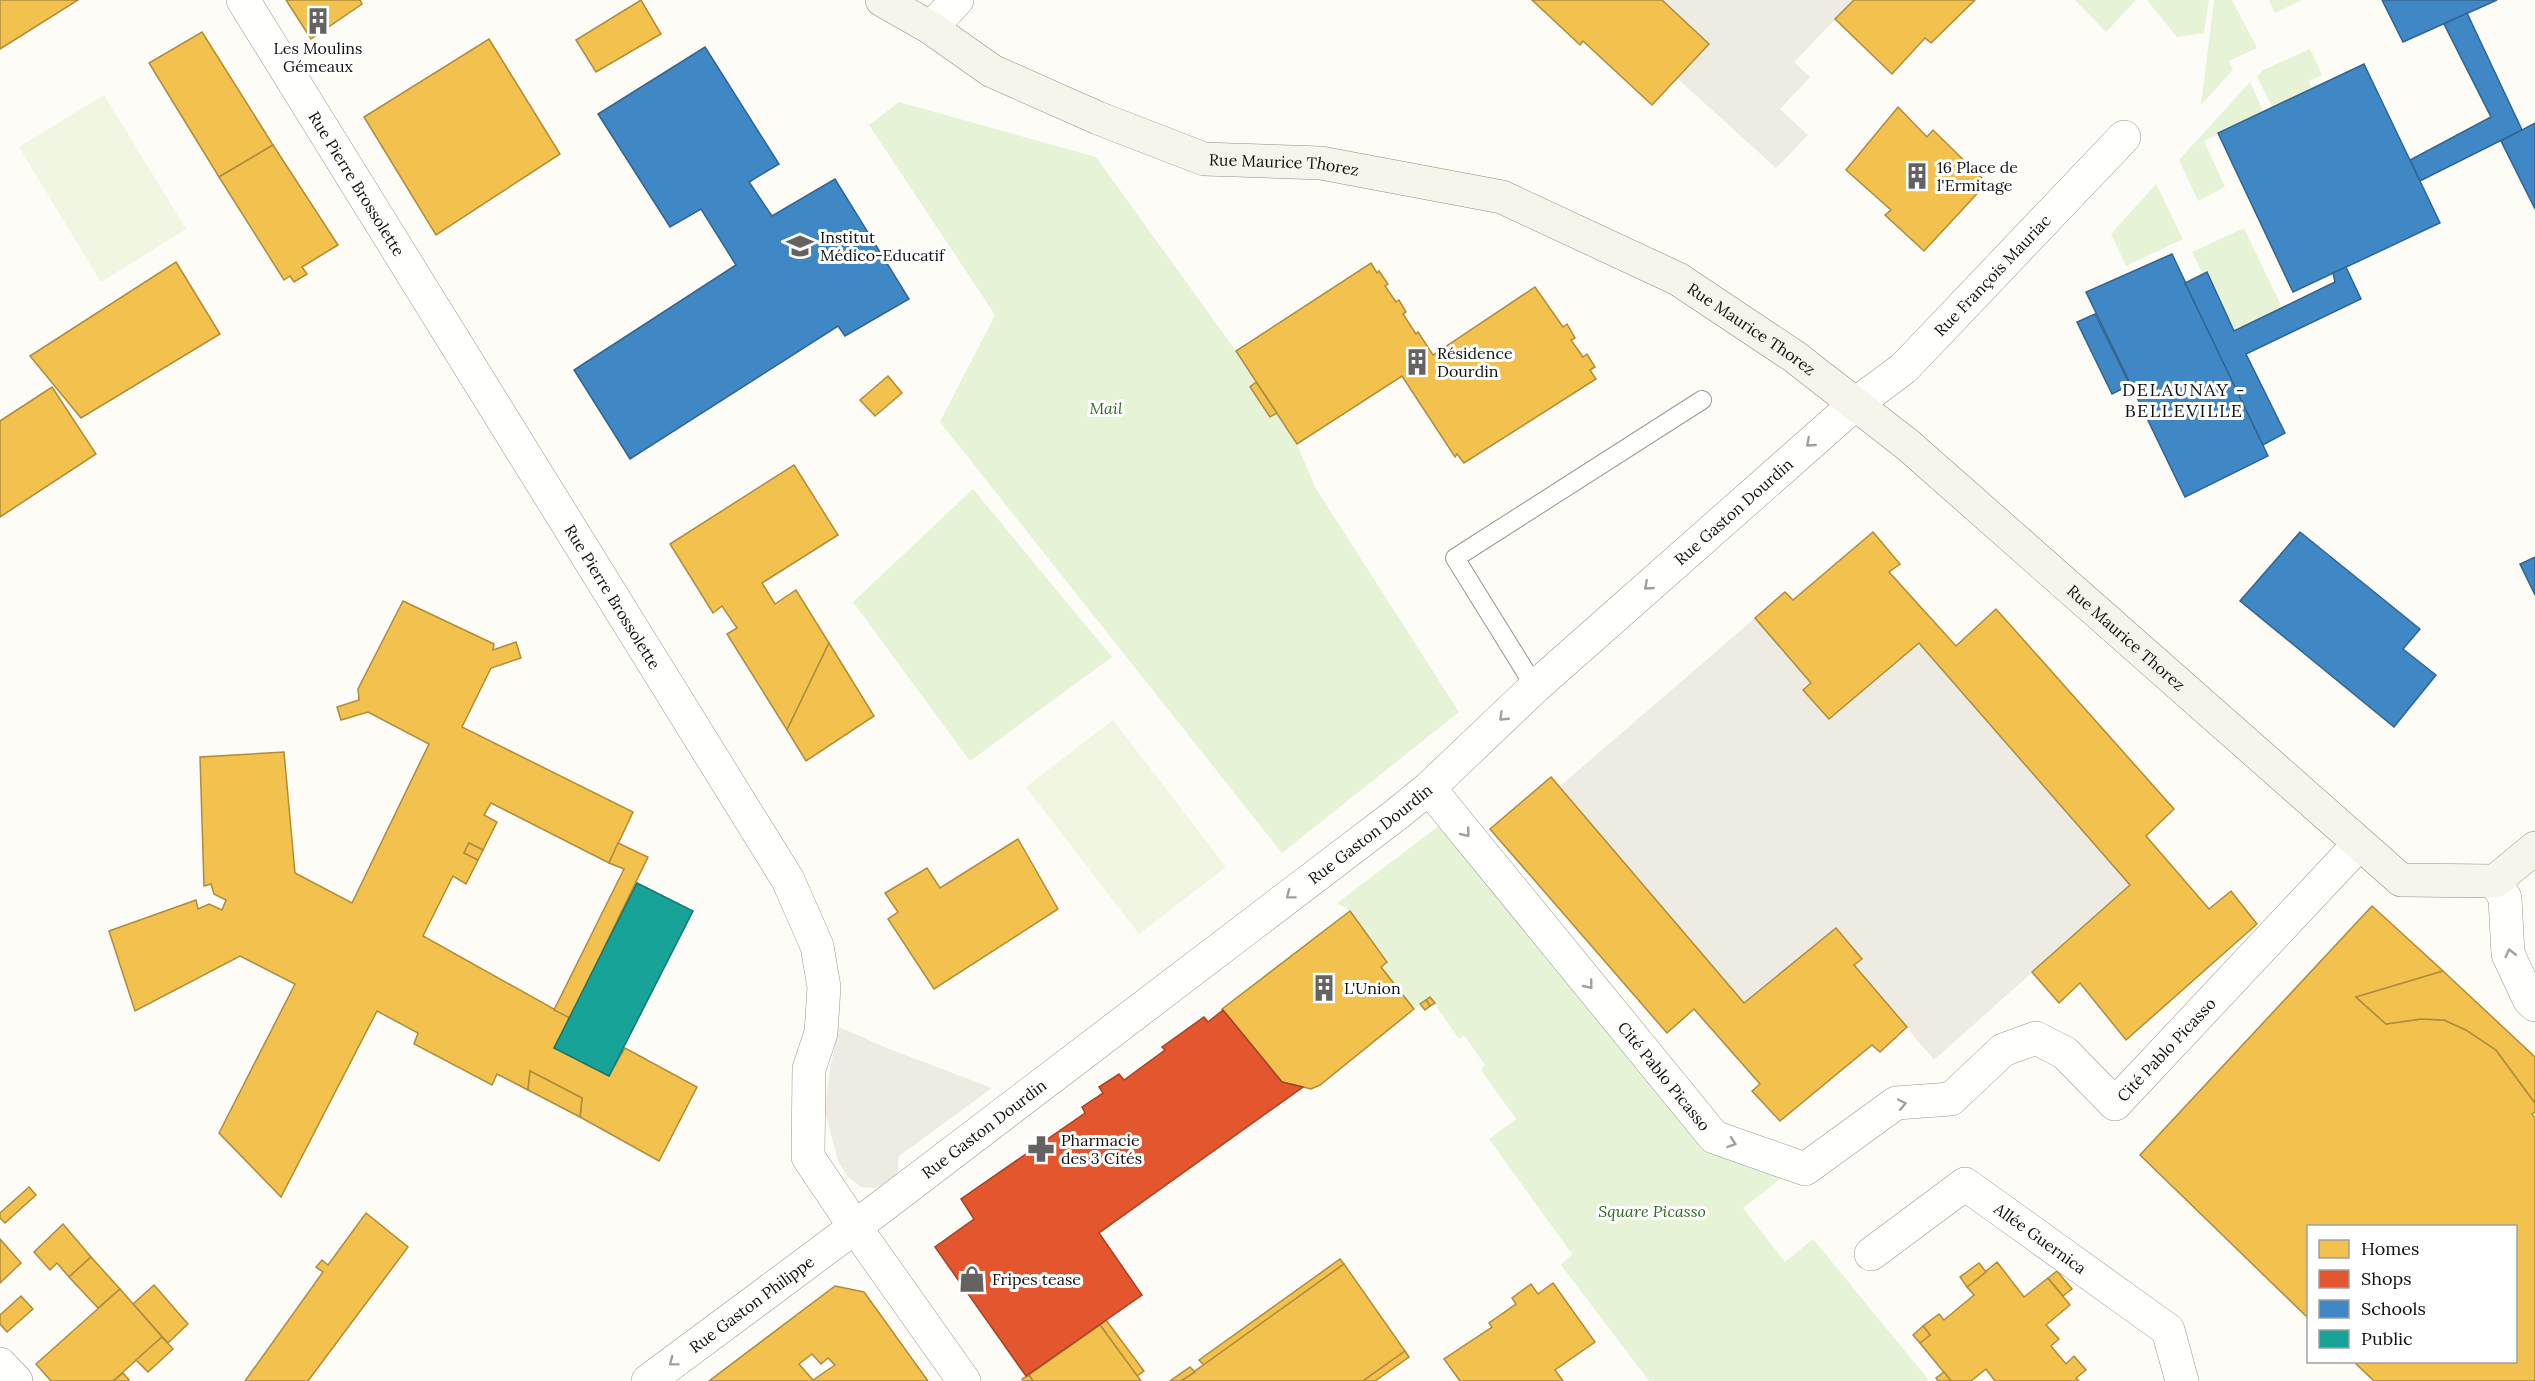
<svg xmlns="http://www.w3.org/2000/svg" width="2535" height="1381" font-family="Lora,serif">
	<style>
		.green { fill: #e7f3d7 }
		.pitch { fill: #f0f6e1 }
		.plaza { fill: #edebe2 }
		.homes { fill: #f2c14e; stroke: #ae8c3c; stroke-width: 1.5; fill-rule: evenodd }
		.shops { fill: #e4572e; stroke: #a54225; stroke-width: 1.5 }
		.schools { fill: #3f88c5; stroke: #31648f; stroke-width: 1.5 }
		.public { fill: #17a398; stroke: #157770; stroke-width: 1.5 }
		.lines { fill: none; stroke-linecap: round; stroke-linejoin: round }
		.lane-casing { stroke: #979795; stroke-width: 20 }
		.street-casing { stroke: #979795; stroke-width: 34 }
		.secondary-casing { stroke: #8e8d8b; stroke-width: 34 }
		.lane { stroke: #fffffe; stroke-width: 18 }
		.street { stroke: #fffffe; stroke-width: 33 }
		.secondary { stroke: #f6f4eb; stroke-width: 33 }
		.oneway { stroke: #a0a09f }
		.labels { text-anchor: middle; stroke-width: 6; stroke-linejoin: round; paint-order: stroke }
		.poi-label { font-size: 16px; fill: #111; stroke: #fff; text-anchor: start }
		.street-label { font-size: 16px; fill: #111; stroke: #fff }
		.park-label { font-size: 16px; font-style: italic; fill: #2f6b1f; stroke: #fff }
		.neighbourhood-label { font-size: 18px; letter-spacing: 1.5px; fill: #111; stroke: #fff }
	</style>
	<rect width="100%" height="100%" fill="#fdfcf7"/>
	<g class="green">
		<polygon points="2075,0 2136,0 2106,32"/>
		<polygon points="2147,0 2209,0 2204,33 2177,37"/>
		<polygon points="2214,0 2232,0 2257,48 2229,61 2233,70 2201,105"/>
		<polygon points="2269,0 2302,0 2275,13"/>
		<polygon points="2310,49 2322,75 2309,81 2312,89 2272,107 2257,77 2263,70"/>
		<polygon points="2250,82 2263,111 2204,141 2225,187 2198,201 2179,160"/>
		<polygon points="899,102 1096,157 1236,351 1256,382 1251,387 1270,416 1277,413 1297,444 1315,487 1459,712 1282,853 940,422 995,315 869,125"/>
		<polygon points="2156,184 2183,239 2126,266 2111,234"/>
		<polygon points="2244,228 2284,312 2233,337 2192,252"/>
		<polygon points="973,489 1112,657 970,761 853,602"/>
		<polygon points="1444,822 1715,1144 1792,1170 1743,1208 1785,1262 1813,1239 1928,1379 1926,1381 1649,1381 1561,1265 1572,1254 1489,1139 1516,1119 1481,1070 1485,1065 1464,1035 1459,1039 1430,997 1414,1009 1381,967 1386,962 1350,911 1337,903"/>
	</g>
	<g class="pitch">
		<polygon points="104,95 186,229 101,282 19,147"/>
		<polygon points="1113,720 1226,867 1139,934 1026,787"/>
	</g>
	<g class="plaza">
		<polygon points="1662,0 1854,0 1794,62 1810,77 1780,109 1808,135 1776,168 1677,78 1709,44"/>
		<polygon points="1755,618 1811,683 1803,690 1829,719 1919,643 2130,885 1934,1060 1854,965 1861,959 1836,928 1744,1003 1559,787"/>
		<polygon points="839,1027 889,1049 992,1088 899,1156 897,1176 883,1186 873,1188 861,1187 847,1176 838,1161 825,1111 829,1074"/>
	</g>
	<g class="homes">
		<polygon points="0,0 78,0 0,49"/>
		<polygon points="286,0 360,0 362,4 311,39"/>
		<polygon points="641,0 661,34 596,72 576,40"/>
		<polygon points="1532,0 1662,0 1709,44 1652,105 1583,41 1580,45"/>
		<polygon points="1854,0 1975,0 1931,43 1925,38 1892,74 1835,19"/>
		<polygon points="202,32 273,145 219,177 149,63"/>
		<polygon points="489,39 560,154 436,235 364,117"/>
		<polygon points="1898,107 1927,137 1933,130 1987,183 1924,251 1885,215 1891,210 1846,170"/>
		<polygon points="273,145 338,245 302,267 307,274 294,282 290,276 284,280 219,177"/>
		<polygon points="176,262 220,334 81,418 30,356"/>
		<polygon points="1371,263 1377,273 1379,271 1388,284 1385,286 1396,302 1399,300 1406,312 1403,314 1416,334 1418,332 1433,355 1535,287 1563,327 1567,324 1575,338 1571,340 1583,357 1587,354 1595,367 1590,370 1596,379 1464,463 1457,454 1455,457 1402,376 1297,444 1236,351"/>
		<polygon points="888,376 902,393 875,416 860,400"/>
		<polygon points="1256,382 1277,413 1270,417 1250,387"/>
		<polygon points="52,387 96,454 0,517 0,421"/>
		<polygon points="794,465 838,535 762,583 775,604 796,590 829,643 787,730 727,634 737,628 722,606 713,613 670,544"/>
		<polygon points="1873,532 1900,564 1889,572 1956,646 1996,609 2174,809 2146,836 2209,909 2231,891 2257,924 2126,1040 2080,983 2059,1003 2032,972 2130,885 1925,650 1919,643 1829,719 1803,690 1811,683 1755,618 1785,592 1793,600"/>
		<polygon points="403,601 494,644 493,650 516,642 521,658 491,668 462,727 633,812 609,863 491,803 484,815 497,822 483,850 469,843 464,853 478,860 466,884 453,876 423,936 570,1018 554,1048 609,1076 625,1048 697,1087 659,1161 580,1117 582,1098 530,1071 528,1090 497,1074 492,1085 414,1044 418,1033 377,1011 281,1197 219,1133 295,984 240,956 135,1011 109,931 196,900 198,909 209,904 222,910 226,900 214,894 211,884 204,886 200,757 284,752 295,873 352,903 429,744 368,712 341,720 337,707 359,700 358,689"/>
		<polygon points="829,643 874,716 806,761 787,730"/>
		<polygon points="1551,777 1744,1003 1836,928 1862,959 1854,965 1907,1027 1880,1052 1872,1045 1780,1121 1752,1091 1760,1084 1694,1009 1667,1033 1490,829"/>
		<polygon points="1018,839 1058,909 934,989 888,919 898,912 885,893 927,868 940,888"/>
		<polygon points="469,843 483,850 478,860 464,853"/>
		<polygon points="618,843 648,857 570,1018 554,1010 624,869 609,863"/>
		<polygon points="2372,906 2443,971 2356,997 2386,1024 2421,1019 2444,1020 2466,1030 2496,1050 2535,1103 2535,1112 2532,1114 2535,1118 2535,1381 2374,1381 2354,1362 2516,1362 2516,1226 2308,1226 2308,1318 2140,1155"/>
		<polygon points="1350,911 1387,962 1381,967 1414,1009 1320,1085 1311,1089 1282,1082 1222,1009"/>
		<polygon points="2443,971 2535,1057 2535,1103 2496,1050 2466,1030 2444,1020 2421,1019 2386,1024 2356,997"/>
		<polygon points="1430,997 1435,1003 1430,1006 1426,1000"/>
		<polygon points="1426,1000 1430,1006 1425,1010 1420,1004"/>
		<polygon points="530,1071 582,1098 580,1117 528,1090"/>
		<polygon points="29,1187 36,1195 5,1223 0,1218 0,1213"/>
		<polygon points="366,1213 408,1247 308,1381 245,1381 323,1272 316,1267 322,1260 328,1265"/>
		<polygon points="63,1224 91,1257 69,1277 57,1263 50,1270 34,1252"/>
		<polygon points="0,1239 21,1263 0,1283"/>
		<polygon points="91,1257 120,1289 98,1308 69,1277"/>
		<polygon points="1340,1259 1344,1264 1204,1365 1199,1360"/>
		<polygon points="1997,1262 2024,1297 2048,1278 2070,1305 2046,1325 2059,1339 2051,1346 2066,1364 2074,1356 2086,1370 2076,1378 2079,1381 1995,1381 1986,1369 1971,1381 1951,1381 1920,1343 1930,1335 1923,1326 1939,1314 1944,1320 1974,1295 1967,1287"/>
		<polygon points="1979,1263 1986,1272 1967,1287 1960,1277"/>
		<polygon points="1344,1264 1405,1351 1363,1381 1181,1381"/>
		<polygon points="2057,1271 2072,1289 2063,1296 2048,1278"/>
		<polygon points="1553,1283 1595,1342 1555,1370 1563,1381 1460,1381 1444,1359 1492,1327 1489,1323 1516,1304 1512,1298 1531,1284 1538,1294"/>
		<polygon points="154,1285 188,1324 168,1343 133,1304"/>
		<path d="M835 1286 864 1292 928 1381H709ZM812 1354 821 1364 828 1358 835 1365 813 1380 799 1364Z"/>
		<polygon points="120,1289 162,1337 113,1381 51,1381 36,1364"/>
		<polygon points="21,1296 33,1309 7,1332 0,1324 0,1315"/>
		<polygon points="1106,1320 1144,1371 1137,1376 1100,1325"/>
		<polygon points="1100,1325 1141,1381 1033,1381 1029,1375"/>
		<polygon points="1923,1326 1930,1335 1920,1343 1913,1335"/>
		<polygon points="162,1337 173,1349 148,1372 136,1360"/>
		<polygon points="1405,1351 1409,1357 1375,1381 1363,1381"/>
		<polygon points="1190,1367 1195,1372 1181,1381 1170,1381"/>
		<polygon points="1944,1372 1951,1381 1938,1381 1936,1378"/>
		<polygon points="123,1373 129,1380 128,1381 113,1381"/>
		<polygon points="1029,1375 1033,1381 1023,1381 1022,1379"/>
	</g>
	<polygon class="shops" points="1223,1010 1282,1082 1303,1087 1099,1233 1142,1295 1026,1376 935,1247 974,1219 961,1199 1085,1113 1082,1107 1103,1093 1099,1087 1119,1074 1124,1080 1165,1050 1162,1047 1204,1017 1208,1022"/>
	<g class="schools">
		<polygon points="2382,0 2497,0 2403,42"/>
		<polygon points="2467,13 2522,130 2420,181 2410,160 2491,117 2444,24"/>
		<polygon points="705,47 779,164 749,182 772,216 835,179 909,299 845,336 838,326 630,459 574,370 736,265 701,209 670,227 598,114"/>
		<polygon points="2364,64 2440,223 2293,292 2218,133"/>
		<polygon points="2535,123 2535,209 2501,141"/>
		<polygon points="2172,254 2268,456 2185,497 2086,292"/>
		<polygon points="2346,267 2361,299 2246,354 2285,433 2263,445 2185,283 2207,272 2234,331 2335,282 2333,273"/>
		<polygon points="2095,314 2130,385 2112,394 2077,322"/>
		<polygon points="2300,532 2420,629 2403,649 2436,675 2394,727 2240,601"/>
		<polygon points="2535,557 2535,595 2520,564"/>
	</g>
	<polygon class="public" points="637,883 693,911 609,1076 554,1048"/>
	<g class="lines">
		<defs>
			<polyline id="lane" points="1535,687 1455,558 1702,400"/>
			<g id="street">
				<path id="s1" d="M243 0 788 880 817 946 824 987 821 1033 809 1069 808 1157 855 1227 964 1381"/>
				<polyline points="931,28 957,0"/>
				<path id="s2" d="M1429 788 1714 1137 1805 1169 1896 1103 1951 1099 2003 1050 2036 1038 2065 1053 2115 1104 2359 844"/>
				<polyline points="2495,881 2505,898 2508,954 2529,999 2535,1005"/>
				<path id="s3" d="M1871 1254 1965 1184 2168 1330 2182 1381"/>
				<polyline points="0,1364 16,1381"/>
				<path id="s4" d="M648 1381 855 1227 1397 814 1429 788 1535 687 1854 405 1904 368 2124 137"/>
			</g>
			<g id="secondary">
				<path id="s5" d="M882 0 931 28 992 71 1098 118 1204 159 1321 163 1502 197 1678 279 1795 357 1908 445 2401 880 2495 881 2535 848"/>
			</g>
		</defs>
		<use href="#lane" class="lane-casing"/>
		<use href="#street" class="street-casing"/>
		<use href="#secondary" class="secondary-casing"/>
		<use href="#lane" class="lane"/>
		<use href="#street" class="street"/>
		<use href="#secondary" class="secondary"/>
	</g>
	<defs><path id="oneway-chevron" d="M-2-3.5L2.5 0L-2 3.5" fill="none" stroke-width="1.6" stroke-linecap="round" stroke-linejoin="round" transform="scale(1.5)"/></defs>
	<g class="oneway">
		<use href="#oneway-chevron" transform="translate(1810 443) rotate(139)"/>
		<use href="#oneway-chevron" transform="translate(1648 586) rotate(139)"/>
		<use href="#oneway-chevron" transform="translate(1503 717) rotate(136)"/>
		<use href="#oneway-chevron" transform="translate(1466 833) rotate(51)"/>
		<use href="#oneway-chevron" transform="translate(1290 895) rotate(143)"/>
		<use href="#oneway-chevron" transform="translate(2510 953) rotate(-103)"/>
		<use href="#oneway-chevron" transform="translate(1589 985) rotate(51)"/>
		<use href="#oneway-chevron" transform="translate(1902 1104) rotate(-12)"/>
		<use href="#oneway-chevron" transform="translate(1732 1143) rotate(19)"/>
		<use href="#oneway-chevron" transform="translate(673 1362) rotate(143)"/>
	</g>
	<defs>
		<symbol id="building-bare" viewBox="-9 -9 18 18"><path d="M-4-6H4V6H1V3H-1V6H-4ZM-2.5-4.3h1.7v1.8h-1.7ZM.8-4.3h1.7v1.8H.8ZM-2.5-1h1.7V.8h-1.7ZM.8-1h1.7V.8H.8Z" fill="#646362" stroke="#fff" stroke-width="2.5" paint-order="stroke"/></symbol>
		<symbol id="school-bare" viewBox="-9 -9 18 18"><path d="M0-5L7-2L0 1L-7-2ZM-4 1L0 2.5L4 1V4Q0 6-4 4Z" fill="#646362" stroke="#fff" stroke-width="2.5" paint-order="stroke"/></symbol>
		<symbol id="pharmacy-bare" viewBox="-9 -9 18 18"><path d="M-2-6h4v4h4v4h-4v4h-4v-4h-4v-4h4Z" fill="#646362" stroke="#fff" stroke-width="2.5" paint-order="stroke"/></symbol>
		<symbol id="shop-bare" viewBox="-9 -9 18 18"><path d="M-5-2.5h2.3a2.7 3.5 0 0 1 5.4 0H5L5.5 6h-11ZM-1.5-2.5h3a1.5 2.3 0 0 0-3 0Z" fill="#646362" stroke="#fff" stroke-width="2.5" paint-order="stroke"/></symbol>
	</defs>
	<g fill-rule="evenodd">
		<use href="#building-bare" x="299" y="2" width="38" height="38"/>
		<use href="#building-bare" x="1898" y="157" width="38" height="38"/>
		<use href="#school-bare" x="781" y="227" width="38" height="38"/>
		<use href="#building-bare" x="1398" y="343" width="38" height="38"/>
		<use href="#building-bare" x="1305" y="969" width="38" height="38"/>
		<use href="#pharmacy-bare" x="1022" y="1130" width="38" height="38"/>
		<use href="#shop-bare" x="953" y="1260" width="38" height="38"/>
	</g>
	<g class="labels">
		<g class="poi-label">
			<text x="318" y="54" text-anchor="middle">Les Moulins<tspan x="318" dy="18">Gémeaux</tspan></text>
			<text x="1937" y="173">16 Place de<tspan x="1937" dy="18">l'Ermitage</tspan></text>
			<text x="820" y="243">Institut<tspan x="820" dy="18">Médico-Educatif</tspan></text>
			<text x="1437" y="359">Résidence<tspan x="1437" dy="18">Dourdin</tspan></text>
			<text x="1344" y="994">L'Union</text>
			<text x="1061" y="1146">Pharmacie<tspan x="1061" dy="18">des 3 Cités</tspan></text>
			<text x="992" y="1285">Fripes tease</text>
		</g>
		<g class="street-label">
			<text dy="6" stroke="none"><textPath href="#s5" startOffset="441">Rue Maurice Thorez</textPath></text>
			<text dy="6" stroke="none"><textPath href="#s1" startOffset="216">Rue Pierre Brossolette</textPath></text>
			<text dy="6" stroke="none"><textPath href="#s4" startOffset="1743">Rue François Mauriac</textPath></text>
			<text dy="6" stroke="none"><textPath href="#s5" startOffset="945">Rue Maurice Thorez</textPath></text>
			<text dy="6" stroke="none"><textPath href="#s4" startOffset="1392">Rue Gaston Dourdin</textPath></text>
			<text dy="6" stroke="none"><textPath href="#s1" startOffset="702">Rue Pierre Brossolette</textPath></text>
			<text dy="6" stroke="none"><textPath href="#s5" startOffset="1431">Rue Maurice Thorez</textPath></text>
			<text dy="6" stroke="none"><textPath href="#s4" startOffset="906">Rue Gaston Dourdin</textPath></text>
			<text dy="6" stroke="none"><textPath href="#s2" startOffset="1000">Cité Pablo Picasso</textPath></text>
			<text dy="6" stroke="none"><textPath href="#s2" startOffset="372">Cité Pablo Picasso</textPath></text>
			<text dy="6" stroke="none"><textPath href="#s4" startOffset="420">Rue Gaston Dourdin</textPath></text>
			<text dy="6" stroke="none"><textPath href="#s3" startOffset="210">Allée Guernica</textPath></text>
			<text dy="6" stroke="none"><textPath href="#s4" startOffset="129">Rue Gaston Philippe</textPath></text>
		</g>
		<g class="park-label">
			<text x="1106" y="414">Mail</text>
			<text x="1652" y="1217">Square Picasso</text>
		</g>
		<g class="neighbourhood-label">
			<text x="2184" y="396">DELAUNAY -<tspan x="2184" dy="21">BELLEVILLE</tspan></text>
		</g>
	</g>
	<rect x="2307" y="1225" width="210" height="138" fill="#ffffff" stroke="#a0a0a0" stroke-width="1.5"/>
	<rect x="2319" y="1240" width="30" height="18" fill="#f2c14e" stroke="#a0a0a0" stroke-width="1.5"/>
	<text x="2361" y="1255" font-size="18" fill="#111111">Homes</text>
	<rect x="2319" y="1270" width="30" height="18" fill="#e4572e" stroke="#a0a0a0" stroke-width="1.5"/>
	<text x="2361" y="1285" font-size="18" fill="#111111">Shops</text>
	<rect x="2319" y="1300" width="30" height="18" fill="#3f88c5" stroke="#a0a0a0" stroke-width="1.5"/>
	<text x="2361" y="1315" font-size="18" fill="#111111">Schools</text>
	<rect x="2319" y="1330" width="30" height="18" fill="#17a398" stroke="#a0a0a0" stroke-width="1.5"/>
	<text x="2361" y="1345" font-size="18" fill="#111111">Public</text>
</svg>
